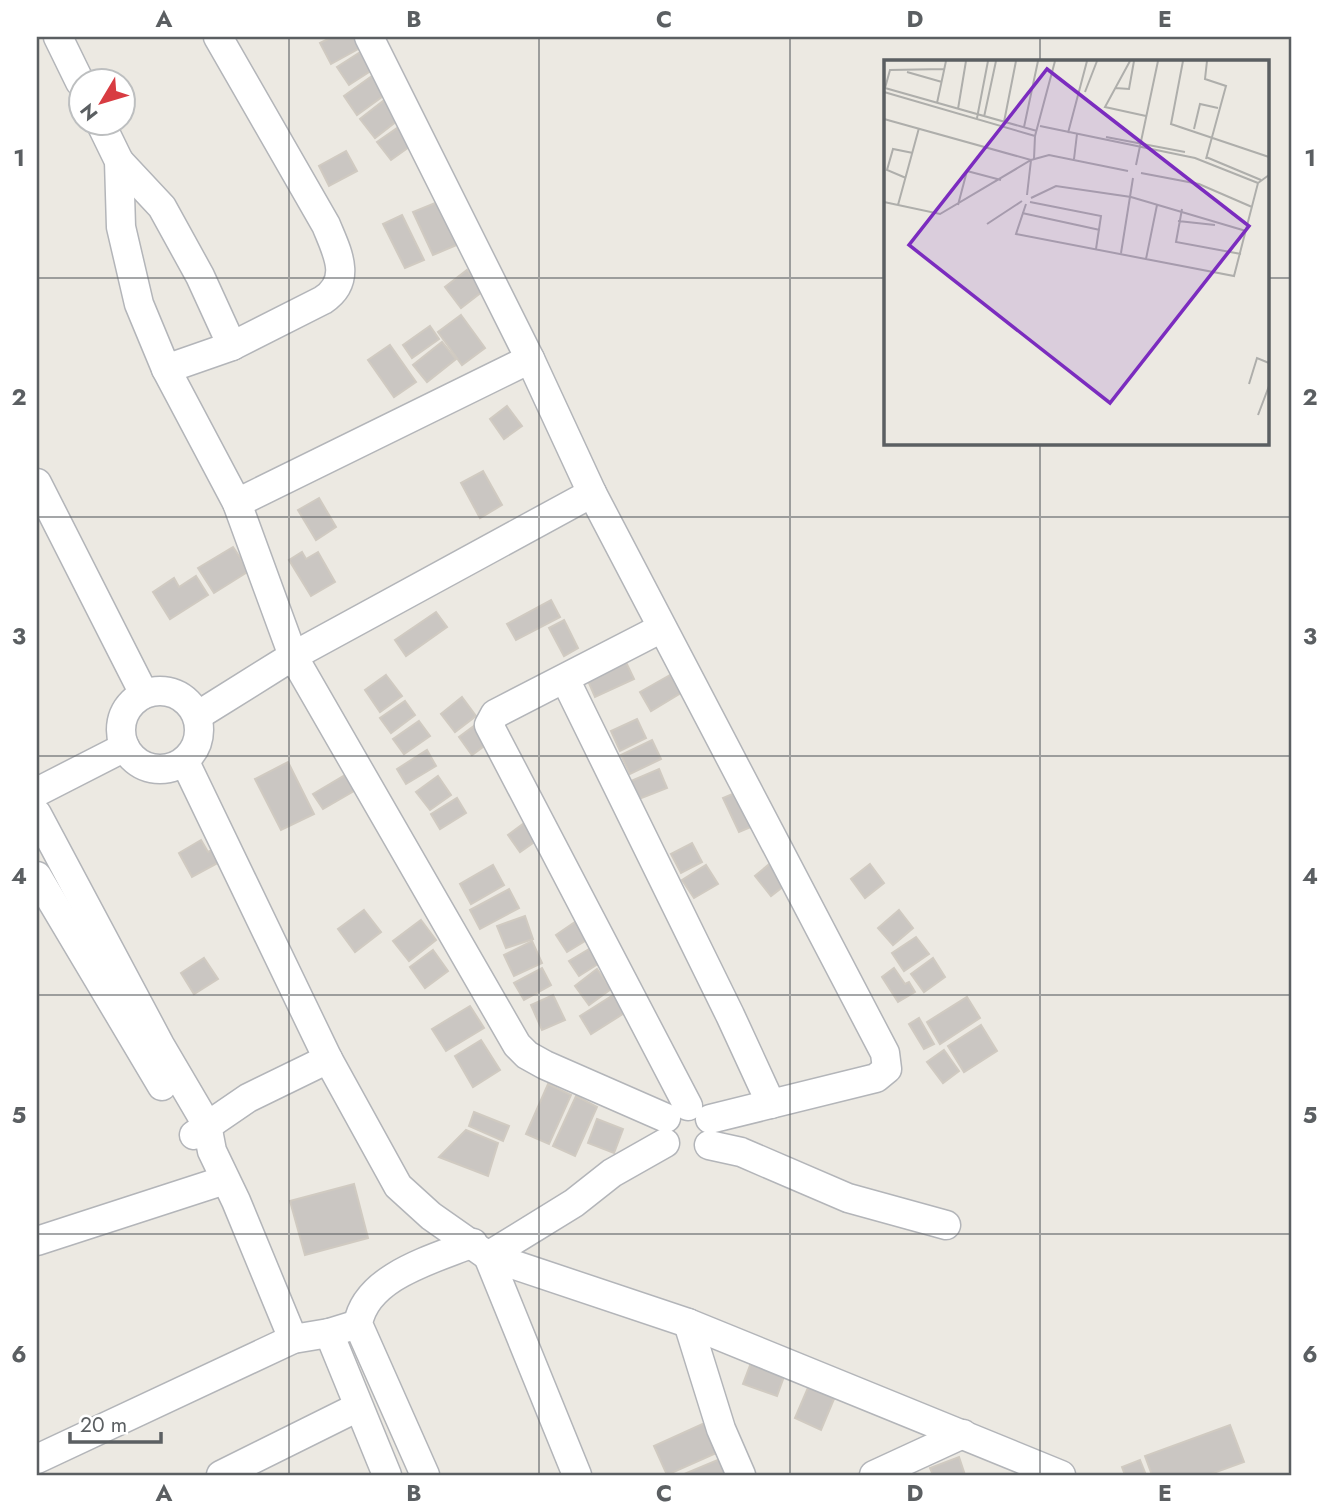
<svg xmlns="http://www.w3.org/2000/svg" width="1329" height="1512" font-family="Jost,sans-serif">
	<style>
		.building { fill: #cac6c2; stroke: #d0cac1; stroke-width: 2 }
		.lines { fill: none; stroke-linecap: round; stroke-linejoin: round }
		.street-casing { stroke: #b3b5b9; stroke-width: 31 }
		.street { stroke: #fff; stroke-width: 28 }
		.grid { fill: none; stroke: #5b5f62; stroke-width: 2; stroke-opacity: 0.55 }
		.inset-road { fill: none; stroke: #aeaeab; stroke-width: 2 }
		.view { fill: #7b2cbf; fill-opacity: 0.15; stroke: #7b2cbf; stroke-width: 3.5 }
		.inset-edge { fill: none; stroke: #5b5f62; stroke-width: 3.5 }
		.neatline { fill: none; stroke: #5b5f62; stroke-width: 2.5 }
		.grid-label { font-size: 23px; text-anchor: middle; font-weight: bold; fill: #5b5f62 }
	</style>
	<rect width="100%" height="100%" fill="#ece9e2"/>
	<g class="building">
		<polygon points="332,37 363,37 367,44 331,64 320,43"/>
		<polygon points="368,47 380,65 349,85 337,67"/>
		<polygon points="376,73 390,91 357,115 344,96"/>
		<polygon points="387,98 402,117 375,138 360,119"/>
		<polygon points="403,124 416,142 391,160 377,142"/>
		<polygon points="346,151 357,171 329,186 319,166"/>
		<polygon points="440,201 459,244 433,255 413,212"/>
		<polygon points="402,215 424,260 405,268 383,224"/>
		<polygon points="467,270 483,291 461,308 445,287"/>
		<polygon points="461,315 485,348 462,365 438,332"/>
		<polygon points="430,326 439,339 412,358 403,345"/>
		<polygon points="442,342 456,359 427,382 413,365"/>
		<polygon points="390,345 416,382 394,397 368,360"/>
		<polygon points="507,406 522,426 504,439 490,419"/>
		<polygon points="483,471 502,505 480,518 461,483"/>
		<polygon points="319,498 336,527 316,540 298,510"/>
		<polygon points="233,547 249,571 214,593 198,568"/>
		<polygon points="302,552 306,559 318,552 335,582 311,596 289,560"/>
		<polygon points="196,576 208,595 170,619 153,592 174,578 179,587"/>
		<polygon points="551,600 560,617 516,640 507,624"/>
		<polygon points="436,612 447,627 406,656 395,640"/>
		<polygon points="564,620 578,648 564,656 549,628"/>
		<polygon points="623,656 634,679 595,697 585,674"/>
		<polygon points="386,675 402,696 380,712 365,690"/>
		<polygon points="670,675 681,693 651,711 640,692"/>
		<polygon points="462,697 476,716 455,732 441,714"/>
		<polygon points="405,701 415,715 391,733 380,718"/>
		<polygon points="637,719 646,738 620,751 611,731"/>
		<polygon points="419,721 430,736 404,754 393,739"/>
		<polygon points="478,723 491,741 472,755 459,737"/>
		<polygon points="652,740 661,759 630,774 621,755"/>
		<polygon points="427,750 436,766 406,784 397,769"/>
		<polygon points="288,762 314,814 281,830 255,779"/>
		<polygon points="659,769 667,788 639,799 631,781"/>
		<polygon points="352,771 361,787 323,809 313,794"/>
		<polygon points="438,776 451,795 430,810 416,792"/>
		<polygon points="742,790 758,824 739,832 723,798"/>
		<polygon points="457,798 466,813 440,829 431,814"/>
		<polygon points="527,821 540,838 520,852 508,835"/>
		<polygon points="201,840 208,852 216,848 223,860 192,877 179,853"/>
		<polygon points="692,843 702,862 681,873 671,854"/>
		<polygon points="773,861 789,882 771,896 755,876"/>
		<polygon points="870,864 884,883 865,898 851,879"/>
		<polygon points="493,865 504,885 471,904 460,884"/>
		<polygon points="706,865 718,884 694,898 682,880"/>
		<polygon points="509,889 519,908 480,929 470,910"/>
		<polygon points="364,910 381,932 355,952 338,929"/>
		<polygon points="899,910 913,928 893,945 878,928"/>
		<polygon points="525,916 533,939 506,948 497,926"/>
		<polygon points="421,920 436,940 409,961 393,941"/>
		<polygon points="578,920 590,938 567,952 556,935"/>
		<polygon points="916,937 929,954 904,971 892,953"/>
		<polygon points="532,941 542,963 514,976 504,955"/>
		<polygon points="589,949 598,964 579,976 569,961"/>
		<polygon points="433,950 448,971 425,988 410,967"/>
		<polygon points="204,958 218,979 194,994 181,973"/>
		<polygon points="933,958 945,977 924,992 911,974"/>
		<polygon points="542,968 551,985 524,1000 514,983"/>
		<polygon points="894,968 905,984 909,982 915,992 898,1002 882,977"/>
		<polygon points="597,969 611,989 589,1005 575,986"/>
		<polygon points="615,994 626,1012 591,1034 580,1016"/>
		<polygon points="553,995 565,1020 542,1030 531,1005"/>
		<polygon points="967,997 980,1018 940,1044 927,1022"/>
		<polygon points="470,1006 484,1028 446,1051 432,1029"/>
		<polygon points="919,1018 934,1044 924,1049 909,1024"/>
		<polygon points="981,1025 997,1051 964,1072 948,1046"/>
		<polygon points="481,1040 500,1070 473,1087 455,1056"/>
		<polygon points="944,1050 959,1071 943,1083 927,1062"/>
		<polygon points="548,1084 571,1095 549,1144 526,1134"/>
		<polygon points="576,1096 597,1107 575,1156 553,1146"/>
		<polygon points="474,1112 509,1126 503,1141 469,1126"/>
		<polygon points="597,1119 623,1129 614,1153 588,1143"/>
		<polygon points="466,1130 498,1143 488,1176 439,1157"/>
		<polygon points="354,1184 368,1238 305,1255 290,1201"/>
		<polygon points="754,1355 787,1368 777,1396 743,1384"/>
		<polygon points="813,1376 839,1387 821,1430 795,1418"/>
		<polygon points="709,1421 723,1450 667,1475 654,1446"/>
		<polygon points="1230,1425 1244,1462 1208,1475 1152,1475 1145,1456"/>
		<polygon points="959,1457 965,1475 933,1475 930,1468"/>
		<polygon points="720,1459 727,1475 682,1475"/>
		<polygon points="1140,1460 1146,1475 1125,1475 1122,1467"/>
	</g>
	<g class="lines">
		<defs>
			<g id="street">
				<polyline points="58,37 80,82"/>
				<polyline points="369,37 530,359 592,493 885,1053 887,1069 876,1078 710,1119"/>
				<polyline points="100,122 119,161 121,227 139,304 166,369 237,503 293,656 517,1045 527,1055 545,1065 666,1118"/>
				<polyline points="119,161 162,207 200,276 232,346"/>
				<path d="M166 369 232 346 323 300C353 280 337 252 326 225L218 37"/>
				<polyline points="37,483 144,694"/>
				<polyline points="237,503 530,359"/>
				<polyline points="662,628 495,714 489,725 688,1106"/>
				<polyline points="565,679 730,1015 771,1104"/>
				<circle cx="160" cy="730" r="39"/>
				<polyline points="197,716 293,656 592,493"/>
				<polyline points="185,762 328,1059 398,1186 431,1216 488,1256 688,1323 1061,1475"/>
				<polyline points="37,792 125,747"/>
				<polyline points="37,814 160,1045 207,1125 212,1151 236,1201 293,1339"/>
				<polyline points="37,876 162,1086"/>
				<polyline points="194,1135 248,1098 328,1059"/>
				<polyline points="709,1145 741,1152 848,1198 946,1225"/>
				<polyline points="37,1241 225,1180"/>
				<polyline points="688,1323 721,1429 741,1475"/>
				<polyline points="329,1333 387,1475"/>
				<polyline points="37,1459 293,1339 329,1333 358,1324"/>
				<polyline points="221,1475 358,1407"/>
				<path d="M425 1475 358 1324C366 1276 434 1259 473 1243"/>
				<polyline points="577,1475 488,1256 574,1203 612,1173 665,1143"/>
				<polyline points="874,1475 963,1434"/>
			</g>
		</defs>
		<use href="#street" class="street-casing"/>
		<use href="#street" class="street"/>
	</g>
	<path class="grid" d="M289 37V1475M539 37V1475M790 37V1475M1040 37V61M37 278H886M1268 278H1292M1040 443V1475M37 517H1292M37 756H1292M37 995H1292M37 1234H1292"/>
	<g transform="translate(884 60)">
		<rect width="385" height="385" fill="#ece9e2"/>
		<path class="inset-road" d="M246 1 221 47 262 56M299 1 287 64 385 97M23 12 58 22M1 28 153 71M1 28 6 10 61 9M231 28 245 29 250 1M0 32 151 76M201 32 213 1M53 43 62 1M74 49 82 1M100 57 112 1M93 58 104 1M0 59 147 100 143 135M120 62 132 1M156 66 311 98 374 123M140 67 154 1M310 69 316 44 334 48M184 73 203 1M222 77 301 92M322 97 377 120M150 99 151 76 171 1M190 99 193 74M322 99 342 26 321 19 323 1M252 105 274 1M257 113 315 124 368 147M22 118 3 110 9 89 29 93M147 138 172 126 247 137 362 171M0 142 56 154 147 100 165 95 244 111M146 142 217 156 212 189M142 144 132 174 350 216 374 123 385 115M14 145 35 68M74 145 83 111 117 120M298 149 292 182 357 194M138 153 216 170M294 161 331 165M103 164 138 141M237 193 249 118M262 199 273 145M365 324 373 298 385 303M374 355 385 326"/>
		<path class="view" d="M163 9 365 166 226 343 25 185Z"/>
		<rect width="385" height="385" class="inset-edge"/>
	</g>
	<rect width="1329" height="1512" fill="none" stroke="#ffffff" stroke-width="77"/>
	<g transform="translate(102 102) rotate(232)"><circle r="33" fill="#ffffff" stroke="#bdbfc0" stroke-width="2"/>
	<path d="M0-5L12 26L0 18L-12 26Z" fill="#d83c42"/>
	<text y="-10" font-size="19" font-weight="bold" text-anchor="middle" fill="#5b5f62">N</text>
	</g>
	<path d="M70 1432v10h91v-10" fill="none" stroke="#5b5f62" stroke-width="3.5"/>
	<text x="80" y="1432" font-size="21" fill="#5b5f62" stroke="#ffffff" stroke-width="5" paint-order="stroke">20 m</text>
	<rect x="38" y="38" width="1252" height="1436" class="neatline"/>
	<g class="grid-label">
		<text x="164" y="27">A</text>
		<text x="414" y="27">B</text>
		<text x="664" y="27">C</text>
		<text x="915" y="27">D</text>
		<text x="1165" y="27">E</text>
		<text x="19" y="166">1</text>
		<text x="1310" y="166">1</text>
		<text x="19" y="405">2</text>
		<text x="1310" y="405">2</text>
		<text x="19" y="644">3</text>
		<text x="1310" y="644">3</text>
		<text x="19" y="884">4</text>
		<text x="1310" y="884">4</text>
		<text x="19" y="1123">5</text>
		<text x="1310" y="1123">5</text>
		<text x="19" y="1362">6</text>
		<text x="1310" y="1362">6</text>
		<text x="164" y="1501">A</text>
		<text x="414" y="1501">B</text>
		<text x="664" y="1501">C</text>
		<text x="915" y="1501">D</text>
		<text x="1165" y="1501">E</text>
	</g>
</svg>
